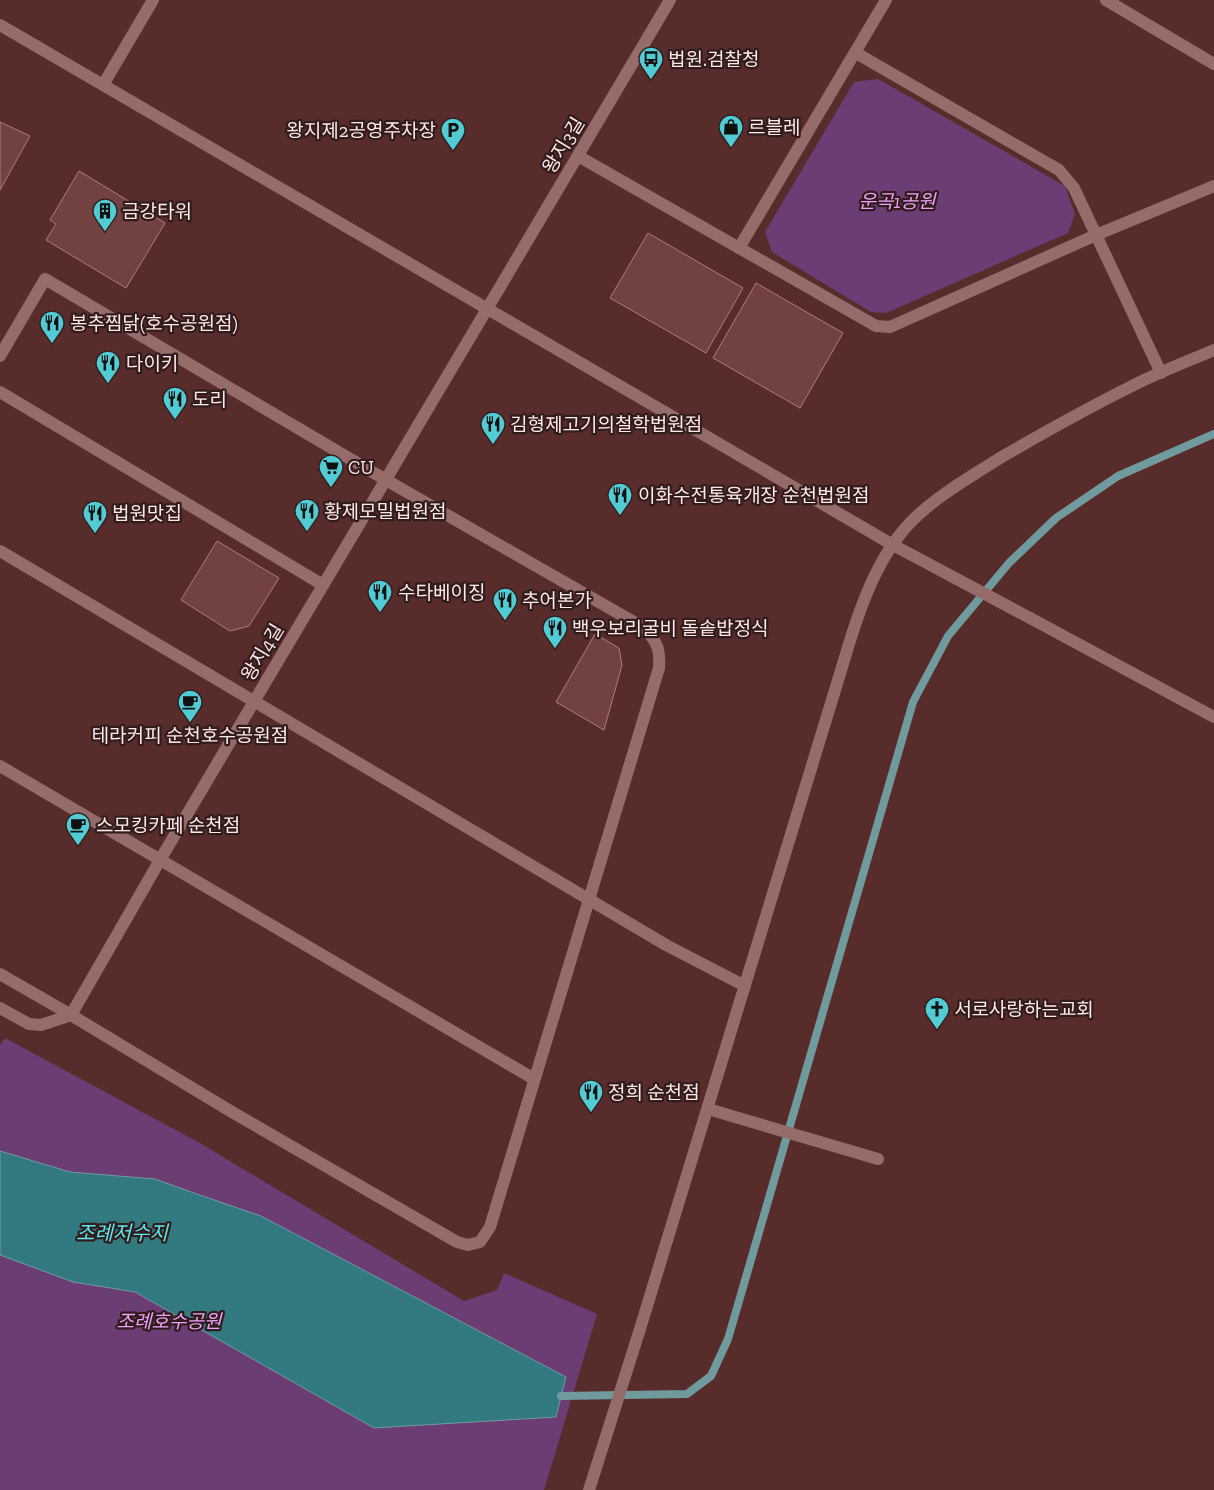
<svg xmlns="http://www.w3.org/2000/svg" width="1214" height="1490" font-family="'Zilla Slab','Noto Sans KR',serif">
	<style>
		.green { fill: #6c3c74 }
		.water { fill: #327a7f; stroke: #709b9e }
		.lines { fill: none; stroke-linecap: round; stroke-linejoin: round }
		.stream { stroke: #709b9e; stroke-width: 8 }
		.building { fill: #714241; stroke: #b07b79 }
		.service { stroke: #966c6a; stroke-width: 12 }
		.pedestrian { stroke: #966c6a; stroke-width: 12 }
		.minor { stroke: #966c6a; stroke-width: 12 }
		.tertiary { stroke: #966c6a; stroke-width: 12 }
		.labels { text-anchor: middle; stroke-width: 4.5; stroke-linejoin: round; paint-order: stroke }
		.poi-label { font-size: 19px; fill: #ffe7e5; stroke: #311c1c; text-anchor: start }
		.street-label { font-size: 19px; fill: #ffe7e5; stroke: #311c1c }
		.park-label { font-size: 19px; font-style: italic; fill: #eda0fb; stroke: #311c1c }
		.water-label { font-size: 20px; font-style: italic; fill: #5be7f0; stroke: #311c1c }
	</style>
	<rect width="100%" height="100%" fill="#592c2c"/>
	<g class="green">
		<polygon points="878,79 1065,186 1075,214 1068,233 886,313 871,312 772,252 765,232 854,82"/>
		<polygon points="5,1038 198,1142 464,1301 497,1290 504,1273 597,1314 544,1490 0,1490 0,1045"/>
	</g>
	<polygon class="water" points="0,1151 70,1172 155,1179 194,1193 261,1216 566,1377 556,1417 374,1428 135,1292 73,1282 0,1255"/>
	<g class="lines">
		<polyline class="stream" points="561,1396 687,1394 711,1376 728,1339 913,702 948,636 1009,563 1056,518 1118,476 1214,434"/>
	</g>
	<g class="building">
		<polygon points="0,122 30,136 0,190"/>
		<polygon points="79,171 165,223 126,288 46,240 56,224 50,220"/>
		<polygon points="648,233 743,288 706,353 610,298"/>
		<polygon points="756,283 843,333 800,408 713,358"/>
		<polygon points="217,541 279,578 249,626 230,631 181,600"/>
		<polygon points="595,634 619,648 622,665 604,730 556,702"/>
	</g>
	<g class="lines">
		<polyline class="service" points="0,1008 29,1024 41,1025 71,1015"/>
		<polyline class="pedestrian" points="0,392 323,585"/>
		<g class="minor">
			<polyline points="1106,0 1214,64"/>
			<polyline points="856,53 1059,170 1074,188 1161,373"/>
			<polyline points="103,85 153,0"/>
			<polyline points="578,156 876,326 890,327 1096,235 1214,186"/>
			<polyline points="739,248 886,0"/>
			<path d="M0 356 45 279 386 480 646 629C658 645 660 648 659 668L490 1227 480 1242 468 1245 457 1242 232 1112 71 1015 0 974"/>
			<polyline points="893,545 1030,618"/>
			<polyline points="0,551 666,945 745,986"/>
			<polyline points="0,766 534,1079"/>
			<polyline points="71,1015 160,860 487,309"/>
			<polyline points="708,1109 878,1159"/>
		</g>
		<g class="tertiary">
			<polyline points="0,25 893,545"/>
			<polyline points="487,309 670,0"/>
			<polyline points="1030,618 1214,717"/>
			<path d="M589 1490 640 1329 846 654C859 610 876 560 908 525 932 499 970 477 1000 458 1043 433 1086 409 1130 387 1157 373 1186 362 1214 350"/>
		</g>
	</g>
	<defs>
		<symbol id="bus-pin" viewBox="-11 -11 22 30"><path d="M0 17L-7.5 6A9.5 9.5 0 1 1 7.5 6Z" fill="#51ccd4" stroke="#311c1c"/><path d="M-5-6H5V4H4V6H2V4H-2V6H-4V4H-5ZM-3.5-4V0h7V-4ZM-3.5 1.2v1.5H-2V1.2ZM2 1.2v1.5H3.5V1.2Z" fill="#111"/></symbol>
		<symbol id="shop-pin" viewBox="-11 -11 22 30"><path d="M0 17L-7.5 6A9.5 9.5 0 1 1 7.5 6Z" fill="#51ccd4" stroke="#311c1c"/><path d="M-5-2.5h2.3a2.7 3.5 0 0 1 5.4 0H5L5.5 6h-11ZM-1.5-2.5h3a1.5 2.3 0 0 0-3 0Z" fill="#111"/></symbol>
		<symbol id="parking-pin" viewBox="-11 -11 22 30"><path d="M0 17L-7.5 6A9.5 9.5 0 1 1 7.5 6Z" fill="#51ccd4" stroke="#311c1c"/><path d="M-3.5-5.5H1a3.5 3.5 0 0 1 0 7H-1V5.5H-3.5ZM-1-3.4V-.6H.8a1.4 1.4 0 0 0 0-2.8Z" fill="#111"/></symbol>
		<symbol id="building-pin" viewBox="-11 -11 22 30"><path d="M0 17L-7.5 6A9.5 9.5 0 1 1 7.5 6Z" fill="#51ccd4" stroke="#311c1c"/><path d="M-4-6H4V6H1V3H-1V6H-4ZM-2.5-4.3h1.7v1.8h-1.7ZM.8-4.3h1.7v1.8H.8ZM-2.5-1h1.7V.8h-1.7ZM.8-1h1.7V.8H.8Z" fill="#111"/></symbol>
		<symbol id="restaurant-pin" viewBox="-11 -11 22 30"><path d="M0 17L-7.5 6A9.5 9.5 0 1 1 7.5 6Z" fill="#51ccd4" stroke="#311c1c"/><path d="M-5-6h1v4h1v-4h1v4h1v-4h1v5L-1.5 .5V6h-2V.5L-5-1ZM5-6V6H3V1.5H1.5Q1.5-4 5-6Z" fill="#111"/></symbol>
		<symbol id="supermarket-pin" viewBox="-11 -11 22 30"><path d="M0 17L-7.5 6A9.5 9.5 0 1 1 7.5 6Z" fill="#51ccd4" stroke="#311c1c"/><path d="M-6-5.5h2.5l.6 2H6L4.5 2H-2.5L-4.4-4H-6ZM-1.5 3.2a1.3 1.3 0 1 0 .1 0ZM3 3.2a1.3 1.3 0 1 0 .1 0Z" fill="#111"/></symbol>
		<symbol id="cafe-pin" viewBox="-11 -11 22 30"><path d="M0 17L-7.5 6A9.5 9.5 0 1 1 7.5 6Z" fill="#51ccd4" stroke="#311c1c"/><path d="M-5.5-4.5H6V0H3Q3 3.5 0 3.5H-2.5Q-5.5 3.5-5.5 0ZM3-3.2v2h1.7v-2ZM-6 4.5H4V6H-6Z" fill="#111"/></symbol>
		<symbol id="church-pin" viewBox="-11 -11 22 30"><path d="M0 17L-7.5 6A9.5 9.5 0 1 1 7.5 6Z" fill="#51ccd4" stroke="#311c1c"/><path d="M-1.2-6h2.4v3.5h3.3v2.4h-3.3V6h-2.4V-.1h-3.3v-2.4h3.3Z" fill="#111"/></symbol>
	</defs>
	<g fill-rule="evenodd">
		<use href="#bus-pin" x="637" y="45" width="28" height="38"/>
		<use href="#shop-pin" x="717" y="113" width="28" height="38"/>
		<use href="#parking-pin" x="439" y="116" width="28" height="38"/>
		<use href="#building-pin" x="91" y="197" width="28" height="38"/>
		<use href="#restaurant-pin" x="38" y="309" width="28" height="38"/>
		<use href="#restaurant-pin" x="94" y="349" width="28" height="38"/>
		<use href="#restaurant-pin" x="161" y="385" width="28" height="38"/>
		<use href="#restaurant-pin" x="479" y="410" width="28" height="38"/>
		<use href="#supermarket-pin" x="317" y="453" width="28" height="38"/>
		<use href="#restaurant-pin" x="606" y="481" width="28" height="38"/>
		<use href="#restaurant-pin" x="293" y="497" width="28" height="38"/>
		<use href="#restaurant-pin" x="81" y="499" width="28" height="38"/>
		<use href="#restaurant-pin" x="366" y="578" width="28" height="38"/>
		<use href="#restaurant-pin" x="491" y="586" width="28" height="38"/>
		<use href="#restaurant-pin" x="541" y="614" width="28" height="38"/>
		<use href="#cafe-pin" x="176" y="688" width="28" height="38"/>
		<use href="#cafe-pin" x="64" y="811" width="28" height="38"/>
		<use href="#church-pin" x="923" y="995" width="28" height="38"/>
		<use href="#restaurant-pin" x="577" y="1078" width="28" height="38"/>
	</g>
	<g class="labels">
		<g class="poi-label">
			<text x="668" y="66">법원.검찰청</text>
			<text x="748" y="134">르블레</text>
			<text x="436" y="137" text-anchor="end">왕지제2공영주차장</text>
			<text x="122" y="218">금강타워</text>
			<text x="70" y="330">봉추찜닭(호수공원점)</text>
			<text x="126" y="370">다이키</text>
			<text x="192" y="406">도리</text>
			<text x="510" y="431">김형제고기의철학법원점</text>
			<text x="348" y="474">CU</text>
			<text x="638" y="502">이화수전통육개장 순천법원점</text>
			<text x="324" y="518">황제모밀법원점</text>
			<text x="112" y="520">법원맛집</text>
			<text x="398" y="599">수타베이징</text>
			<text x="522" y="607">추어본가</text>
			<text x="572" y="635">백우보리굴비 돌솥밥정식</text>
			<text x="190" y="742" text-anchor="middle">테라커피 순천호수공원점</text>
			<text x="96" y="832">스모킹카페 순천점</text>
			<text x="954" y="1016">서로사랑하는교회</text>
			<text x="608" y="1099">정희 순천점</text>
		</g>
		<g class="street-label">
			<text transform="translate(563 145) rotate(-59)" y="7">왕지3길</text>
			<text transform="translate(262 652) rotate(-59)" y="7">왕지4길</text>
		</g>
		<g class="park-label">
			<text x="897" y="208">운곡1공원</text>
			<text x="169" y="1328">조례호수공원</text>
		</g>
		<g class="water-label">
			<text x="122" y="1240">조례저수지</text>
		</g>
	</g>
</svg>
